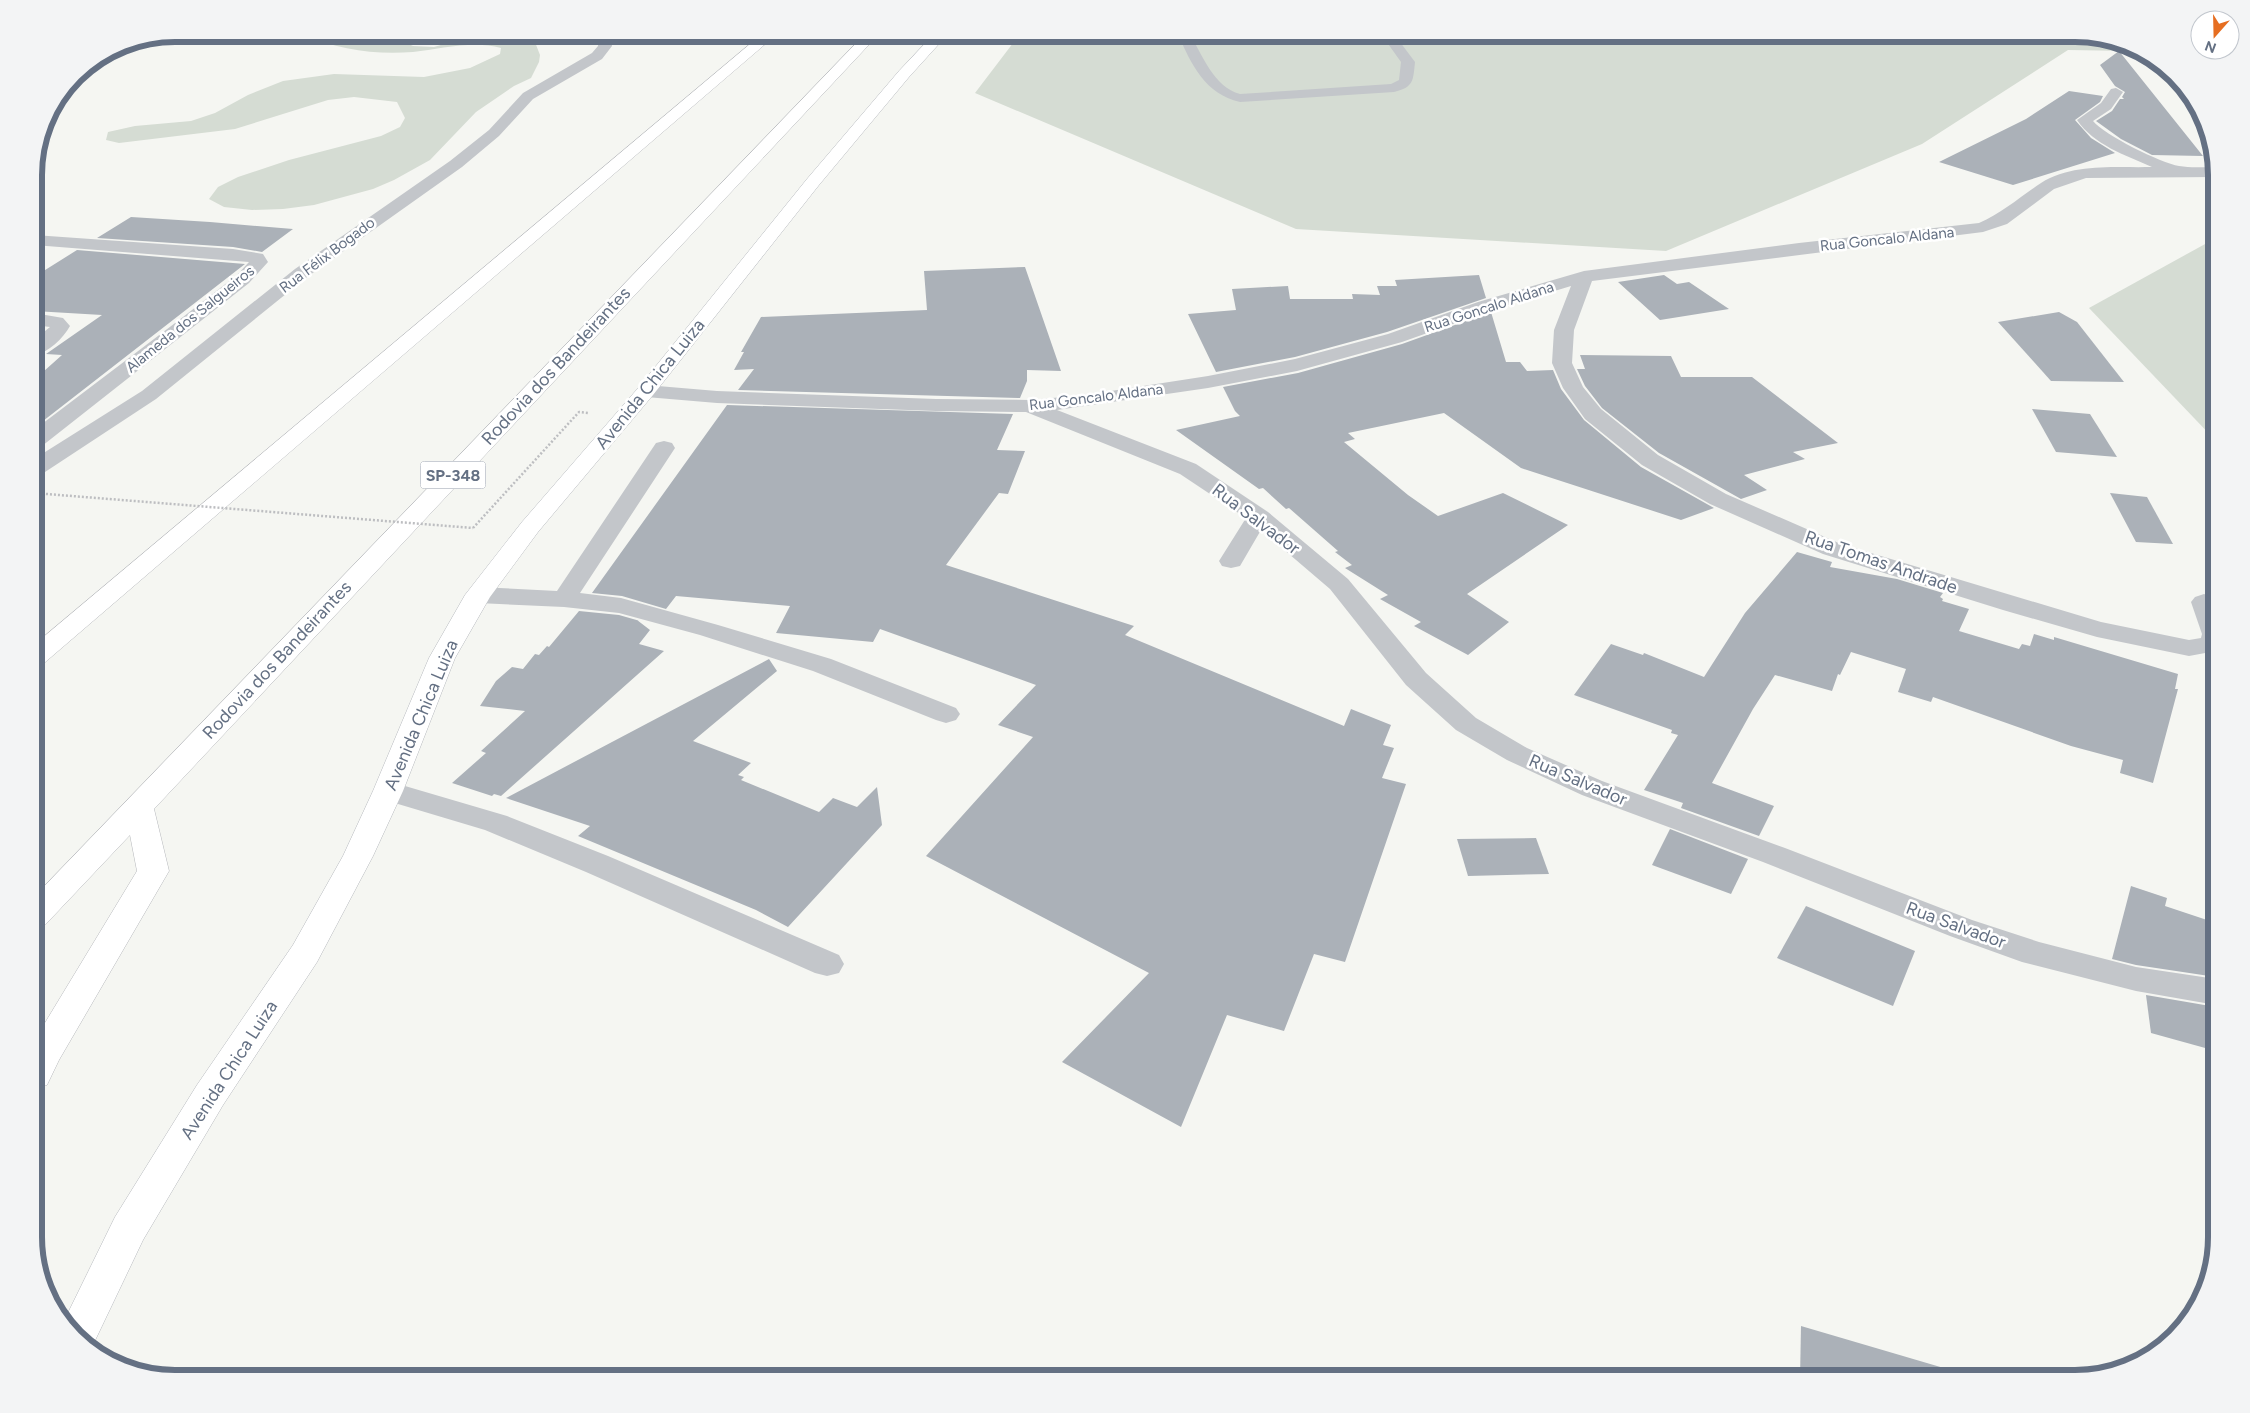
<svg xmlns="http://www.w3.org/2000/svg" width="2250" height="1413" font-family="Figtree,sans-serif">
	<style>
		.green { fill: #d5dcd3 }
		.building { fill: #abb1b8 }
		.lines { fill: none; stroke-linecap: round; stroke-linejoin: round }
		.major-casing { stroke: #b6b9be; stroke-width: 1 }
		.highway-casing { stroke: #b6b8bc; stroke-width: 1 }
		.path { stroke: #bdbec1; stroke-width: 2.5; stroke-dasharray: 2 2; stroke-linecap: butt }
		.minor { fill: #c3c6ca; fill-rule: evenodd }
		.major { fill: #fff; fill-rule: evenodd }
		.highway { fill: #fff; fill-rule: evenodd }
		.path-bridge { stroke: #bdbec1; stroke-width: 2.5; stroke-dasharray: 2 2; stroke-linecap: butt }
		.labels { text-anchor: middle; stroke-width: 5; stroke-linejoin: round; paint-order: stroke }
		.far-street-label { font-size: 15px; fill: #647083; stroke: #fff }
		.shield { fill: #fff; stroke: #929ba8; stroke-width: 1 }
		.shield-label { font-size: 16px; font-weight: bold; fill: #647083 }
		.street-label { font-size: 18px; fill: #647083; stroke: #fff }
		.rim { fill: none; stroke: #647083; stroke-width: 6 }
	</style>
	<rect width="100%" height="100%" fill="#f5f6f2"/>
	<g class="green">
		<path d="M304 34H388L413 46 434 47 479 34H536L533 37 540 55 539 62 531 78 514 86 476 112 430 160 394 180 373 189 314 205 283 209 252 210 224 207 209 199 218 187 238 177 289 160 381 136 400 127 405 118 397 102 354 97 328 100 235 129 119 143 106 140 108 132 135 126 191 121 215 113 248 95 283 81 334 74 424 77 470 68 500 54 501 48C473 40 441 49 413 52 376 55 337 50 304 34Z"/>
		<polygon points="1020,34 2075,34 2130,51 2068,50 1922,144 1666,251 1296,229 975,93"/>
		<polygon points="2216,238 2216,441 2089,308"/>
	</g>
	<g class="building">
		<polygon points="2119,51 2203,156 2152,155 2121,139 2096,121 2112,111 2120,99 2124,99 2122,97 2125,92 2115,86 2100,65"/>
		<polygon points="2069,91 2103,96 2100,102 2075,120 2091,138 2115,153 2013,185 1939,162 2026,119"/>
		<polygon points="131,217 210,222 293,229 262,252 233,247 97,238"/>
		<polygon points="77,250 245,264 34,428 34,380 62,355 46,354 102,315 34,311 34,277"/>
		<polygon points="1025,267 1061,371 1027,370 1027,381 1020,398 738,390 754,369 734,370 744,352 741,352 761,317 927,310 924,271"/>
		<polygon points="1479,275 1486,298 1387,332 1295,357 1216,372 1188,314 1236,310 1232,289 1288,286 1290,299 1353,299 1352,294 1380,295 1377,286 1397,286 1395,280"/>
		<polygon points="1664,275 1677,284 1689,282 1729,309 1660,320 1618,282"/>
		<polygon points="1491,312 1506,362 1520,362 1527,371 1553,370 1561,389 1584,420 1641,467 1714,508 1681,520 1521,468 1444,413 1348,433 1355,439 1344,442 1408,495 1438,516 1503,493 1568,525 1467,594 1509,622 1468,655 1414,626 1421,622 1380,599 1388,595 1345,568 1352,565 1335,552 1338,551 1289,508 1286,509 1263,488 1259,489 1176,430 1240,416 1235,411 1223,387 1298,373 1402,344"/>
		<polygon points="2059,312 2077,322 2124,382 2051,381 1998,322"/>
		<polygon points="1580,355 1671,356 1681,377 1752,377 1838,443 1793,452 1805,459 1744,475 1767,490 1741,499 1659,453 1602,408 1585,386 1577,369 1585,369"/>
		<polygon points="727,405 1013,414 997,450 1025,451 1008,494 999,493 946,565 1134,626 1125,635 1344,726 1351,709 1391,725 1383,745 1394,748 1382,778 1406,784 1345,962 1314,954 1284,1031 1227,1015 1181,1127 1062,1062 1149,973 926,856 1033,737 998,725 1036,685 880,629 873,642 776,633 790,606 676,596 666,609 622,596 592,593"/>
		<polygon points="2032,409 2090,414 2117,457 2056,452"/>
		<polygon points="2110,493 2147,497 2173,544 2136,542"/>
		<polygon points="1797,552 1832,562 1830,567 1897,579 1943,593 1940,597 1943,599 1942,601 1969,609 1959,631 2019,649 2022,644 2030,646 2034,634 2054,640 2054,637 2178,674 2175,689 2178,689 2153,783 2120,773 2123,760 2071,746 1933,697 1931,702 1898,692 1906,669 1851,652 1840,675 1838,674 1832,691 1775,675 1753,709 1712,783 1774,806 1759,836 1681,808 1683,803 1644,790 1678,735 1671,733 1672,730 1574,695 1611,644 1643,655 1644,653 1704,677 1745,613"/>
		<polygon points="579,611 619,615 640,621 637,620 650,630 639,644 664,651 501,796 494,794 492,796 452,783 486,753 481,751 525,711 480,706 496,681 512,667 523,669 535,654 539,655 547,646 549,647"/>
		<polygon points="769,659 777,671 693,741 751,763 738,775 744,777 741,780 819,812 833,798 857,807 877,787 882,825 788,927 756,910 578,836 590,826 506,798"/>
		<polygon points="1670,829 1748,859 1731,894 1652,865"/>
		<polygon points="1536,838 1549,874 1468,876 1457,839"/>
		<polygon points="2131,886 2167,898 2165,906 2216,923 2216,977 2136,965 2112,959"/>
		<polygon points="1806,906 1915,951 1893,1006 1777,958"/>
		<polygon points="2146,995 2216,1007 2216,1051 2151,1033"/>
		<polygon points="1801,1326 1954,1371 1953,1379 1800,1379"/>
	</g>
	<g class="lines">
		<defs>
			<polygon id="major" points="934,34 948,34 909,77 819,185 653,395 538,532 490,597 455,658 403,791 373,856 317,962 223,1105 143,1240 91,1349 64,1321 115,1217 197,1085 293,945 343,856 373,791 429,658 465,595 522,522 639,387 807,179 899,71"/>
			<g id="highway">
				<polygon points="762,34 777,34 43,664 34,666 34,645"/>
				<polygon points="865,34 879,34 154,809 169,871 59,1060 47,1085 34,1089 34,1041 137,871 130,835 45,925 34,928 34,897"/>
			</g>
		</defs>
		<use href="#major" class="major-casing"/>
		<use href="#highway" class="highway-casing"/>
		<polyline class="path" points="473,528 579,412 588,413"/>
		<g class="minor">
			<polygon points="599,34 611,34 612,46 602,59 533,99 499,136 462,167 307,277 156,399 42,474 34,476 34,459 142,391 295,269 450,161 489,130 523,93 592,53 598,46"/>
			<path d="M1178 34H1190C1202 55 1214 87 1240 94L1391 84 1399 80 1401 62 1381 34H1394L1415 62C1413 81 1414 87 1394 92L1240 102C1205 94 1191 64 1178 34Z"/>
			<polygon points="168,35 178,38 180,41 173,45 153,38"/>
			<path d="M2116 88 2123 92 2111 109 2093 121C2104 135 2161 163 2179 166 2190 168 2203 167 2214 167L2216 177 2086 178 2054 189 2007 224 1983 232 1592 281 1574 330 1572 363 1583 387 1601 409 1658 455 1726 494 1841 544 2101 622 2189 640 2201 638 2202 634 2191 602 2195 597 2204 594 2213 597 2216 601V651L2189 656 2097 637 2003 610 1823 554 1710 504 1642 465 1585 419 1563 388 1552 363 1554 330 1571 286 1492 310 1402 342 1297 371 1208 388 1057 410 1196 464 1268 512 1348 579 1426 673 1476 718 1527 748 1602 781 1785 848 1972 920 2039 942 2136 967 2216 979V1005L2136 991 2022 962 1950 936 1763 862 1582 795 1507 760 1456 730 1406 685 1330 589 1261 530 1240 566 1231 568 1222 566 1219 561 1246 518 1180 474 1026 412 936 411 717 403 646 397 639 395 636 391 639 387 646 385 717 391 936 399 1030 400 1085 395 1208 376 1295 359 1388 334 1478 302 1584 271 1799 243 1979 223C2002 213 2020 197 2041 183 2073 163 2115 168 2152 167 2125 155 2094 145 2077 120L2101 103 2111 89Z"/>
			<polygon points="34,235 233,249 263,254 268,262 249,283 42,446 34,448 34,430 183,317 237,275 249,262 34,245"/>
			<path d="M34 313 63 318 70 326C63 339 48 352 34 356V340L50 327 34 325Z"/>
			<polygon points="664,441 672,443 675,448 580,593 621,598 718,625 831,659 956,708 960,714 956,720 946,723 936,720 813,671 700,635 619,613 564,607 478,603 469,600 465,595 469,590 478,587 557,591 656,443"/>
			<polygon points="388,781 507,816 608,856 839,955 844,964 839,973 827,976 815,973 586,872 485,830 378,798 373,791 378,784"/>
		</g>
		<use href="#major" class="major"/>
		<use href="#highway" class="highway"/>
		<polyline class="path-bridge" points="34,493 473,528"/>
	</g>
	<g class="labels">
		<g class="far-street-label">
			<text transform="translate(1887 239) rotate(-6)" y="5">Rua Goncalo Aldana</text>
			<text transform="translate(327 255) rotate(-37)" y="5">Rua Félix Bogado</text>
			<text transform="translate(1489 307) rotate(-18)" y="5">Rua Goncalo Aldana</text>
			<text transform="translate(190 319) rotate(-39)" y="5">Alameda dos Salgueiros</text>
			<text transform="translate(1096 397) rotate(-7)" y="5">Rua Goncalo Aldana</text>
		</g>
		<rect class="shield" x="420.5" y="461.5" width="65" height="27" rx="4"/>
		<g class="shield-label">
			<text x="453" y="481">SP-348</text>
		</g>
		<g class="street-label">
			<text transform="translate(556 366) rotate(-47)" y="6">Rodovia dos Bandeirantes</text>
			<text transform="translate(650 384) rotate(-51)" y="6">Avenida Chica Luiza</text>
			<text transform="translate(1256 519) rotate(37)" y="6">Rua Salvador</text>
			<text transform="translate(1881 562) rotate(19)" y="6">Rua Tomas Andrade</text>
			<text transform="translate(277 660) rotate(-47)" y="6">Rodovia dos Bandeirantes</text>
			<text transform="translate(421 715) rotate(-67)" y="6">Avenida Chica Luiza</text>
			<text transform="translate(1578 780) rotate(23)" y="6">Rua Salvador</text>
			<text transform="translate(1956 925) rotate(20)" y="6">Rua Salvador</text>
			<text transform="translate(229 1070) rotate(-57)" y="6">Avenida Chica Luiza</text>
		</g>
	</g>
	<path d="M0 0H2250V1413H0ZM175 42H2075A133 133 0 0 1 2208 175V1237A133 133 0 0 1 2075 1370H175A133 133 0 0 1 42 1237V175A133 133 0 0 1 175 42Z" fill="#f3f4f5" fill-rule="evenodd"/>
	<path class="rim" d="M175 42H2075A133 133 0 0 1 2208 175V1237A133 133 0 0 1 2075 1370H175A133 133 0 0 1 42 1237V175A133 133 0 0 1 175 42Z"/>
	<g transform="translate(2215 35) rotate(200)"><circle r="24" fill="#ffffff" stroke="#c1c6cd"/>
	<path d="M0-4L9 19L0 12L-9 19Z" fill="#e66e21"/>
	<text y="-8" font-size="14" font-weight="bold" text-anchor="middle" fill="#647083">N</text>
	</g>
</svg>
